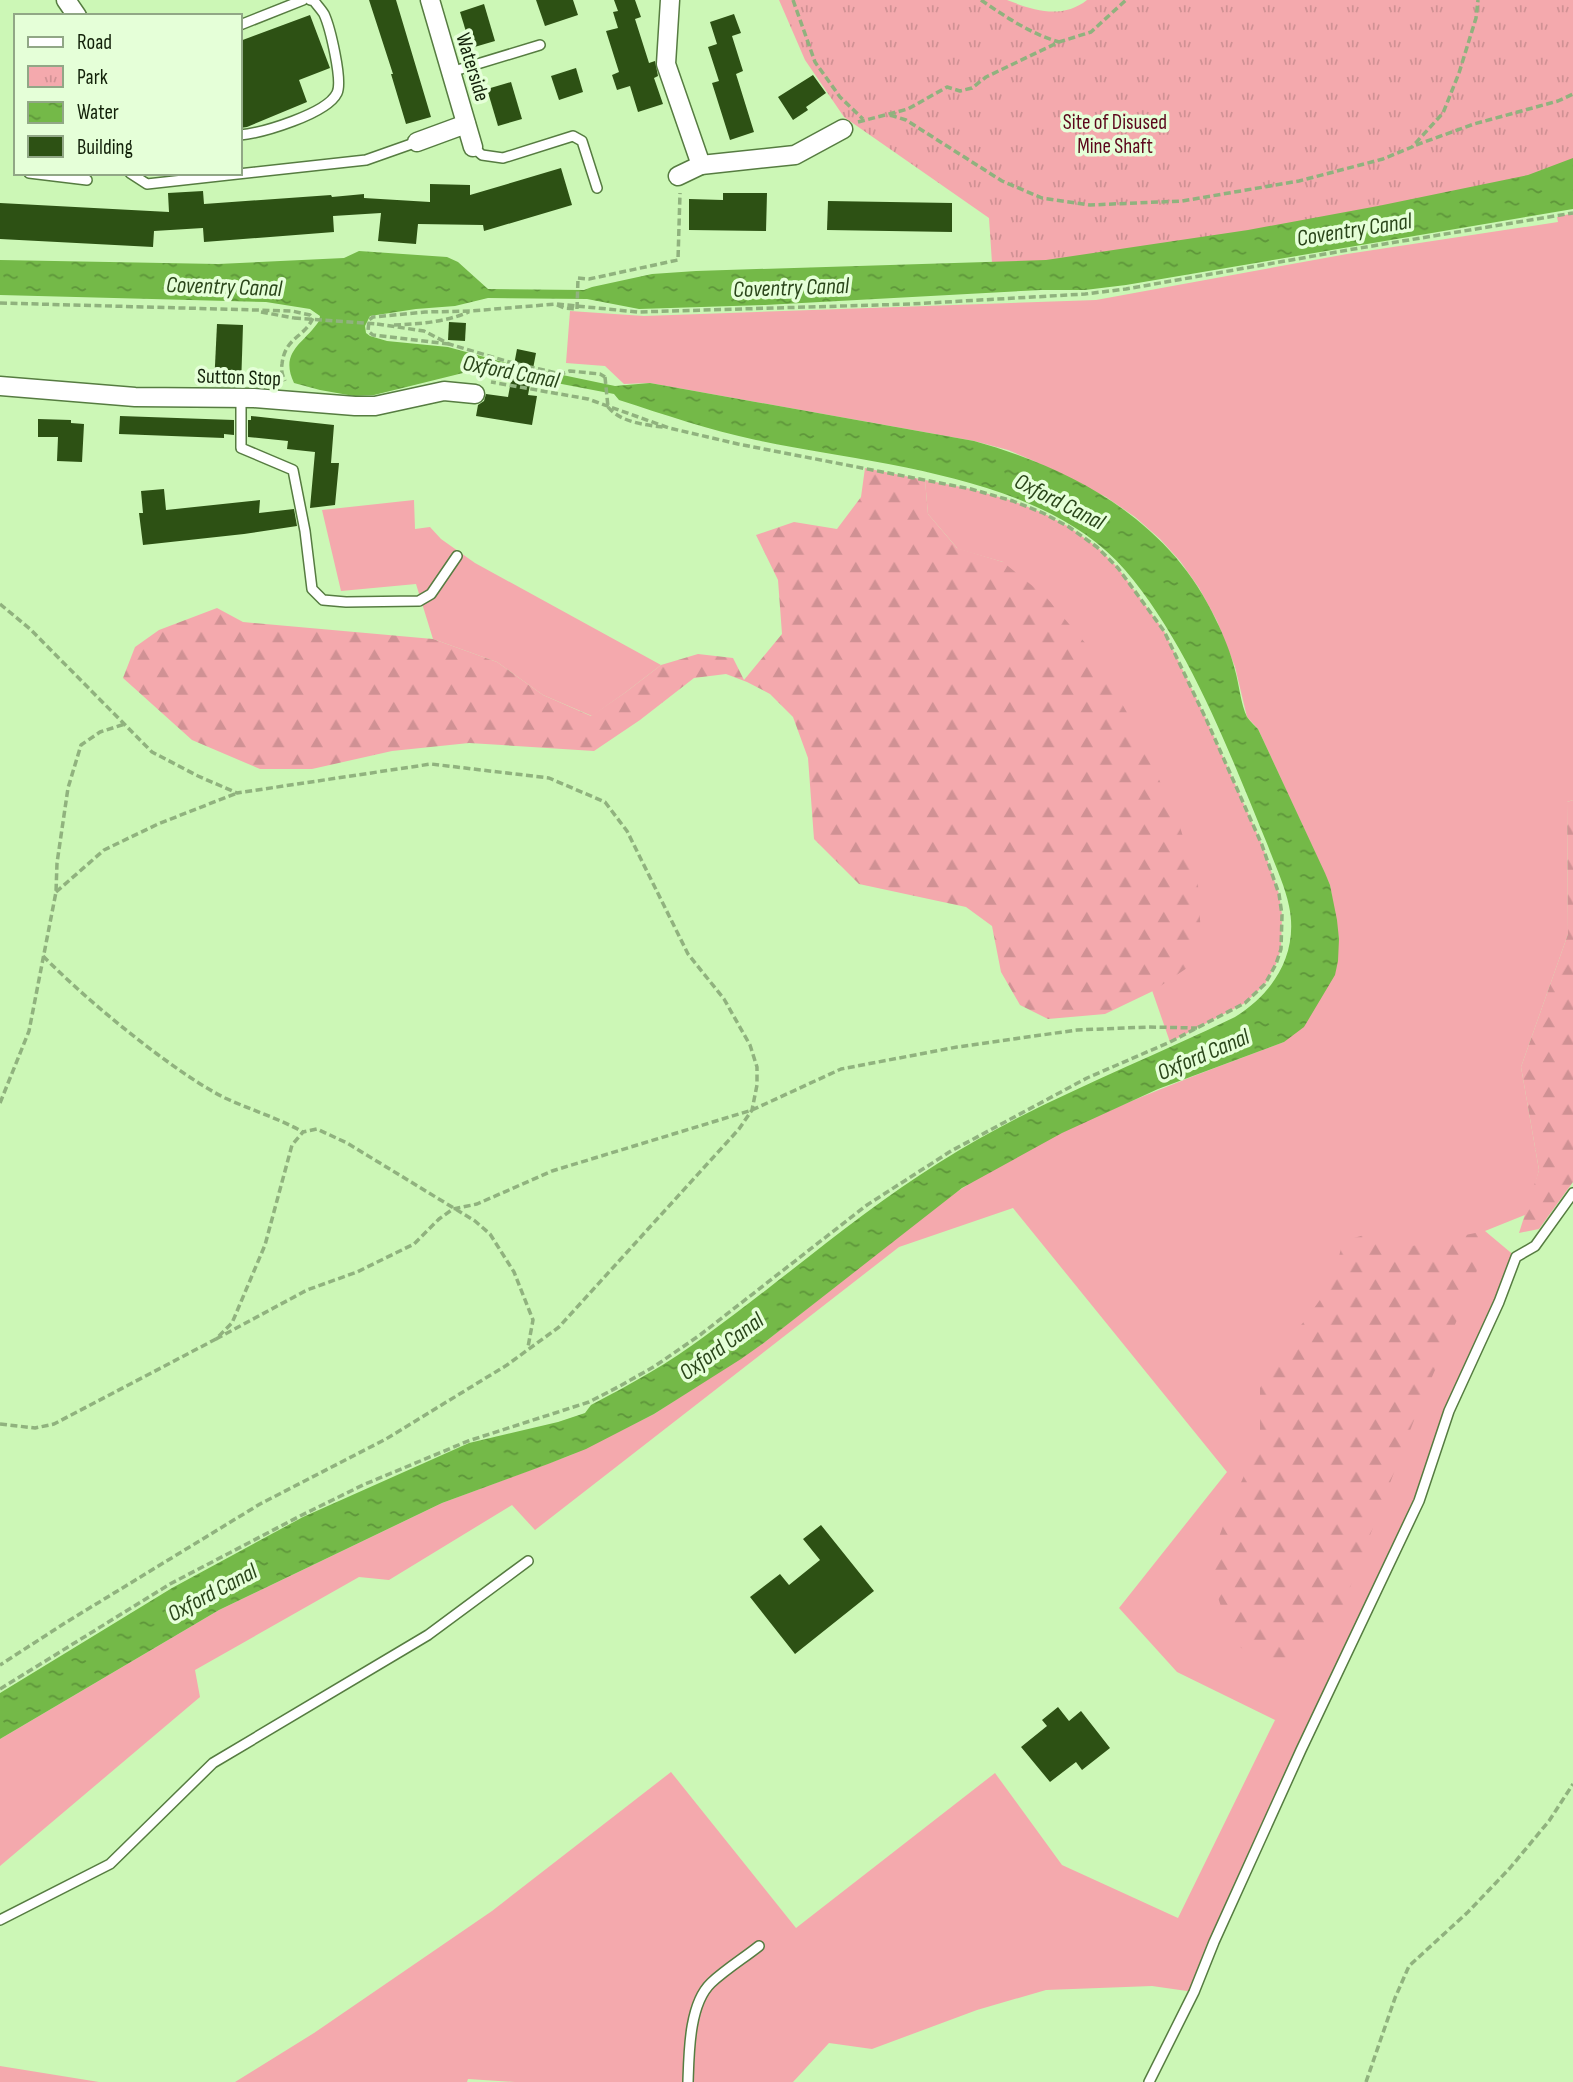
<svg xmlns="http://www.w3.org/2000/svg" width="1573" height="2082" font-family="'Sofia Sans Condensed',sans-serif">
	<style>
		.green { fill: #f4a9ad }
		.forest { fill: url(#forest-firs) }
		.park { fill: url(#park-tufts) }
		.water { fill: url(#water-ripples) }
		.building { fill: #2d5114 }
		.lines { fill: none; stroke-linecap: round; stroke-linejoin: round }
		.lane-casing { stroke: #567c41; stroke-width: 12 }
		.street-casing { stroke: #567c41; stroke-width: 21 }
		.path { stroke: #90b27e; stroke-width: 3.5; stroke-dasharray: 7 3.5; stroke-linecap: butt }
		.lane { stroke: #fff; stroke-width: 9 }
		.street { stroke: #fff; stroke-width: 18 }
		.path-bridge { stroke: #90b27e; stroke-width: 3.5; stroke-dasharray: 7 3.5; stroke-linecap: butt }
		.labels { text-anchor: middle; stroke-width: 7; stroke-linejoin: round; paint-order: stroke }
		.street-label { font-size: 21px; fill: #13220a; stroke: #e5ffd8 }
		.park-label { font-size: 21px; fill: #5c071c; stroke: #e5ffd8 }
		.water-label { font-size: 23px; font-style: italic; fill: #2a461a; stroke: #e5ffd8 }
	</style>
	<defs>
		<pattern id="forest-firs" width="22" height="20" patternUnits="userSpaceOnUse" patternTransform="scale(1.75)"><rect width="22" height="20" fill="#f4a9ad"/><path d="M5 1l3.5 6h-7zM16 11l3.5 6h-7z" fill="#d09194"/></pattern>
		<pattern id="park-tufts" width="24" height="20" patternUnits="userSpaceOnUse" patternTransform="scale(1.75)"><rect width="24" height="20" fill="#f4a9ad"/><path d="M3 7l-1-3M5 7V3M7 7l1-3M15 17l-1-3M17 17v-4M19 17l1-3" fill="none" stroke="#d09194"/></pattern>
		<pattern id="water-ripples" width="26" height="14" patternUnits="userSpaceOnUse" patternTransform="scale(1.75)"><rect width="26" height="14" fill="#74b948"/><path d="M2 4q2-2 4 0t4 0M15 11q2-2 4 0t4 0" fill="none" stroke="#5e963a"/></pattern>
	</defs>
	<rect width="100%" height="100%" fill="#ccf7b6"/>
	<g class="green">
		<path d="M1573 213V800L1567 802 1568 934 1521 1067 1539 1170 1527 1214 1485 1231 1516 1257 1449 1411 1419 1501 1194 1992 1152 1986 1046 1990 977 2010 872 2049 829 2043 793 2082H515L468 2079 467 2082H235L314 2033 492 1911 671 1772 796 1928 995 1773 1062 1865 1178 1918 1275 1720 1177 1672 1119 1608 1227 1472 1013 1208 899 1247 535 1530 512 1505 389 1580 359 1577 195 1670 200 1697 0 1866V1739L219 1610 442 1503 571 1455 654 1414 765 1342 935 1207C1039 1132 1164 1087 1284 1042L1339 939 1330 885 1258 729 1247 717 1235 667 1217 621 1199 588 1180 561 1160 539 1135 517 1106 497 1034 461 1008 450 974 441 650 383 624 384 605 366 566 363 570 311 644 316 1096 300 1347 254 1558 222 1557 217Z"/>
		<polygon points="925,480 971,489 1013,501 1043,513 1069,527 1097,547 1118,568 1164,631 1207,721 1262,845 1279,894 1282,915 1281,949 1276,964 1265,984 1245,1003 1170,1042 1003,562 958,549 928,514"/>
		<polygon points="414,500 415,529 430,527 441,539 475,563 661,665 626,692 592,716 543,695 497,662 433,639 416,584 341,591 322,510"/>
		<polygon points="0,2066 99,2082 0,2082"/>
	</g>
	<g class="forest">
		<polygon points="865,468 925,480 928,514 957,548 1003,562 1046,597 1092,651 1138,732 1180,827 1198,885 1201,936 1190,966 1153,991 1105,1014 1048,1019 1020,1005 1001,972 992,926 966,907 859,884 814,839 808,758 793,717 770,694 747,682 726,674 694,678 640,720 594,751 469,743 392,751 312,769 260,769 192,740 123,678 135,647 159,630 217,608 243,622 433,639 497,662 543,695 591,716 626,692 661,665 698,654 733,658 744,680 782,634 778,580 756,535 794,522 837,529 861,497"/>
		<polygon points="1573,800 1573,1182 1539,1229 1519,1233 1539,1170 1521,1067 1568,934 1567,802"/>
		<polygon points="1485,1231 1475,1279 1421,1402 1341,1611 1285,1659 1251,1656 1232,1640 1208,1567 1230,1507 1260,1440 1260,1388 1285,1344 1307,1318 1332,1283 1343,1241 1375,1232 1397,1249"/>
	</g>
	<path class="park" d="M779 0H1007C1033 10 1062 20 1087 0H1573V187L993 278 989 218 844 117 805 60Z"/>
	<path class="water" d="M1573 158V209L1126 285 1085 290H1041L765 305 639 309 587 299 488 298 455 306 416 309 370 316 365 326 366 333 370 336 387 341 448 347 510 364 615 386 650 383 974 441C1075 469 1171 522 1216 620 1224 636 1231 654 1235 670 1239 684 1241 705 1247 717 1250 721 1255 726 1258 729L1325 873 1330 885 1337 920 1339 939 1338 961 1335 975 1304 1027 1284 1042 1158 1089 1062 1133 962 1188 765 1342 741 1359 654 1414 586 1449 548 1464 442 1503 219 1610 0 1739V1693L172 1588 303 1517 469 1443 558 1422 585 1413 591 1405C631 1384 669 1363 705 1336 784 1279 857 1214 940 1162 1033 1103 1136 1065 1235 1017 1274 993 1299 953 1289 906 1285 886 1275 865 1268 846 1230 754 1190 646 1125 570 1042 474 873 465 756 440 710 430 665 415 619 400L614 394 494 371 467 372 374 395 354 396 320 390 294 383C279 351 304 344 319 321L320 316 310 309 266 302 0 295V260L218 264 344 258 359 251 447 257 458 262 488 289 584 290 592 287 652 274 696 271 1046 260 1248 230 1378 206 1528 175Z"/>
	<g class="building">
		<polygon points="369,0 396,0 431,117 406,124 391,74 393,74"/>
		<polygon points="536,0 573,0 578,15 545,26"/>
		<polygon points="614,0 635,0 641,17 635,19 649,63 655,61 658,76 654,78 663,104 638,112 630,86 617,90 612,75 619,72 606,31 618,28 613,12 618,11"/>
		<polygon points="484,4 495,41 471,48 460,12"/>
		<polygon points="734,14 741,33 732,36 743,71 736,74 754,132 730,140 712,83 719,81 708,47 717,44 710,22"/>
		<polygon points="310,15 330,68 299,80 307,102 247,127 240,128 240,41"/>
		<polygon points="576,68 583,92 559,100 551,76"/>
		<polygon points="813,75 826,93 806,107 808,110 793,120 778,97"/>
		<polygon points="511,82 522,119 498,126 487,89"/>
		<polygon points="561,168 572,205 484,231 483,225 418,224 416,244 378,241 381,213 333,216 334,232 204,242 203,228 154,231 153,247 0,239 0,203 169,212 168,193 203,191 204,204 331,195 332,197 364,194 364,198 430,202 430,184 470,185 470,195"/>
		<polygon points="723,193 767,193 766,231 689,230 689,199 723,200"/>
		<polygon points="828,201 952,203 952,232 827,230"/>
		<polygon points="449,322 466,323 465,341 448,340"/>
		<polygon points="217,324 243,325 241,387 214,386"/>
		<polygon points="517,349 536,353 528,395 537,396 532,425 476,416 478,405 484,401 486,394 508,397"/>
		<polygon points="120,416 234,420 234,435 224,434 224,438 119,434"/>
		<polygon points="251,416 334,425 331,463 339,463 335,505 310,508 315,452 287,449 288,441 248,437 248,420 251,420"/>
		<polygon points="38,419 71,420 71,423 84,424 82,462 57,461 58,437 38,437"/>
		<polygon points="164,489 166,510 260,500 259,513 294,509 297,526 244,534 143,545 139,513 143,513 141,491"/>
		<polygon points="821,1525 874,1591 795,1654 750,1597 780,1574 789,1585 820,1560 803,1539"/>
		<polygon points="1058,1707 1069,1721 1081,1711 1110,1748 1082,1770 1076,1762 1050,1782 1021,1747 1047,1726 1042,1720"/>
	</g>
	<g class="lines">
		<defs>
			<g id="lane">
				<polyline points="240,25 303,0"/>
				<polyline points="451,72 540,45"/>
				<path d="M240 135C262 133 327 114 337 93 343 81 330 27 324 14 321 9 317 5 314 1L310 0"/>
				<polyline points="473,147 482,155 503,158 573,136 582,141 597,188"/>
				<polyline points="29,173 87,180"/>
				<polyline points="130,173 147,184 366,160 417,142"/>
				<polyline points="241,399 241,448 293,470 305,531 312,589 323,600 346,602 419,601 431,594 457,556"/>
				<polyline points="0,1920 110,1864 213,1763 428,1635 528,1561"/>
				<path d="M688 2082C689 2053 689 2004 711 1983 726 1969 744 1958 759 1946"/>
				<polyline points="1149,2082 1194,1992 1214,1942 1301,1750 1419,1501 1449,1411 1499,1302 1516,1257 1535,1246 1573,1193"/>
			</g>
			<g id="street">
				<polyline points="66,0 77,16"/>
				<polyline points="430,0 473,147"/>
				<polyline points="670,0 666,64 701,165 678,176"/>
				<polyline points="417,142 466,124"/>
				<polyline points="701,165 795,155 843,129"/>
				<polyline points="0,386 135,397 254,398 355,406 375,406 444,391 475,394"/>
			</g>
		</defs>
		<use href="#lane" class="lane-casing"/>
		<use href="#street" class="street-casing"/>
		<g class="path">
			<polyline points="793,0 815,62 840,97 863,119"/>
			<path d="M981 0C1006 17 1029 33 1059 42"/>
			<polyline points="890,115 906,120 1002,181 1042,198 1090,205 1182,201 1299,181 1383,159 1412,147 1443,113 1459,73 1476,18 1478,0"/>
			<polyline points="858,122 908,109 947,87 960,91 972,88 986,77 1059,42 1091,32 1126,0"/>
			<polyline points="1416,145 1474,124 1558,101 1573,94"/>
			<polyline points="578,278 589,279 678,260 680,193"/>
			<path d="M0 303 292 311 310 315 313 318C304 338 285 337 282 364 281 371 282 374 285 381"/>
			<polyline points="557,305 564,308 577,309"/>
			<polyline points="261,312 294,318"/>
			<polyline points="377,324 424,331 449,344 513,363 561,374 570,371 600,374 605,377"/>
			<path d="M394 325C420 324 445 322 469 312"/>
			<polyline points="449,344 373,335 368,331 369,320 373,317 425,312 471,311 556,304 638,312 911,304 1085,294 1126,289 1348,250 1573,213"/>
			<path d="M608 407C620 422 645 425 663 427"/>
			<polyline points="0,604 30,629 152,752 198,776 237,793 431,764 549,778 605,802 627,831 688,954 724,999 750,1045 757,1067 757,1085 752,1110 739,1129 559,1327 507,1365 386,1439 260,1504 65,1623 0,1665"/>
			<polyline points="56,892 104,850 158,824 237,793"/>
			<path d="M43 956C79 992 117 1024 157 1054 179 1070 201 1086 225 1098 251 1110 278 1118 303 1132"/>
			<polyline points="0,1103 29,1031 56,892 57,863 68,788 81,745 100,732 125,724"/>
			<polyline points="216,1339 307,1290 357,1272 414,1244 439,1219 453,1209 477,1204 552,1171 752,1110 841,1069 957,1047 1077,1030 1149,1027 1197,1028"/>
			<polyline points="0,1424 35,1428 54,1424 216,1339 232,1323 265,1245 292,1145 303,1132 317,1129 347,1143 475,1221 490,1234 514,1272 533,1320 528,1347"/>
			<polyline points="0,1689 170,1584 302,1515 363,1485 468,1441 589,1402 620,1386 655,1366 700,1335 867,1205 951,1151 1087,1078 1170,1042 1245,1003 1265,984 1276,964 1281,949 1282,915 1279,894 1262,845 1207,721 1164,631 1118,568 1097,547 1069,527 1043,513 1013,501 971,489 738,444 669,428 588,399 491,382"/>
			<polyline points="1366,2082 1395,1998 1409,1966 1468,1912 1510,1868 1549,1821 1573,1784"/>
		</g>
		<use href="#lane" class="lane"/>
		<use href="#street" class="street"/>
		<g class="path-bridge">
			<polyline points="577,309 578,278"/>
			<polyline points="294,318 377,324"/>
			<polyline points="605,377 608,407"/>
		</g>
	</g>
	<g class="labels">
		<g class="street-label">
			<text transform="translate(473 67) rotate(73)" y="7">Waterside</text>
			<text transform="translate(239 377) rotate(2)" y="7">Sutton Stop</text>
		</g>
		<g class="park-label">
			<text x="1115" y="129">Site of Disused<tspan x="1115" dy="24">Mine Shaft</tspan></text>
		</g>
		<g class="water-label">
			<text transform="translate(1354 229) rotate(-9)" y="8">Coventry Canal</text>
			<text transform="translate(224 286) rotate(2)" y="8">Coventry Canal</text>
			<text transform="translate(791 287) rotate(-2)" y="8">Coventry Canal</text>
			<text transform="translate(511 371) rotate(11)" y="8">Oxford Canal</text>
			<text transform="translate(1060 501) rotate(27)" y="8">Oxford Canal</text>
			<text transform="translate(1203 1054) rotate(-23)" y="8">Oxford Canal</text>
			<text transform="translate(721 1346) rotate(-36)" y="8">Oxford Canal</text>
			<text transform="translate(212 1592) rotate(-28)" y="8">Oxford Canal</text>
		</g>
	</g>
	<rect x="14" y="14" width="228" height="161" fill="#e5ffd8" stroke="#91a786" stroke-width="2"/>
	<rect x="28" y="37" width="35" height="10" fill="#ffffff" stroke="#91a786" stroke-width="2"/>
	<text x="77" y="49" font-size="21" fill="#13220a">Road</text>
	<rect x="28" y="66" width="35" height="21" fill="url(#park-tufts)" stroke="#91a786" stroke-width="2"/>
	<text x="77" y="84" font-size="21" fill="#13220a">Park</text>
	<rect x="28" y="102" width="35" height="21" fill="url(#water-ripples)" stroke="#91a786" stroke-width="2"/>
	<text x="77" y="119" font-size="21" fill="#13220a">Water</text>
	<rect x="28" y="136" width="35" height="21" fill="#2d5114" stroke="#91a786" stroke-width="2"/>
	<text x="77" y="154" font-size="21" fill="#13220a">Building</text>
</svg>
